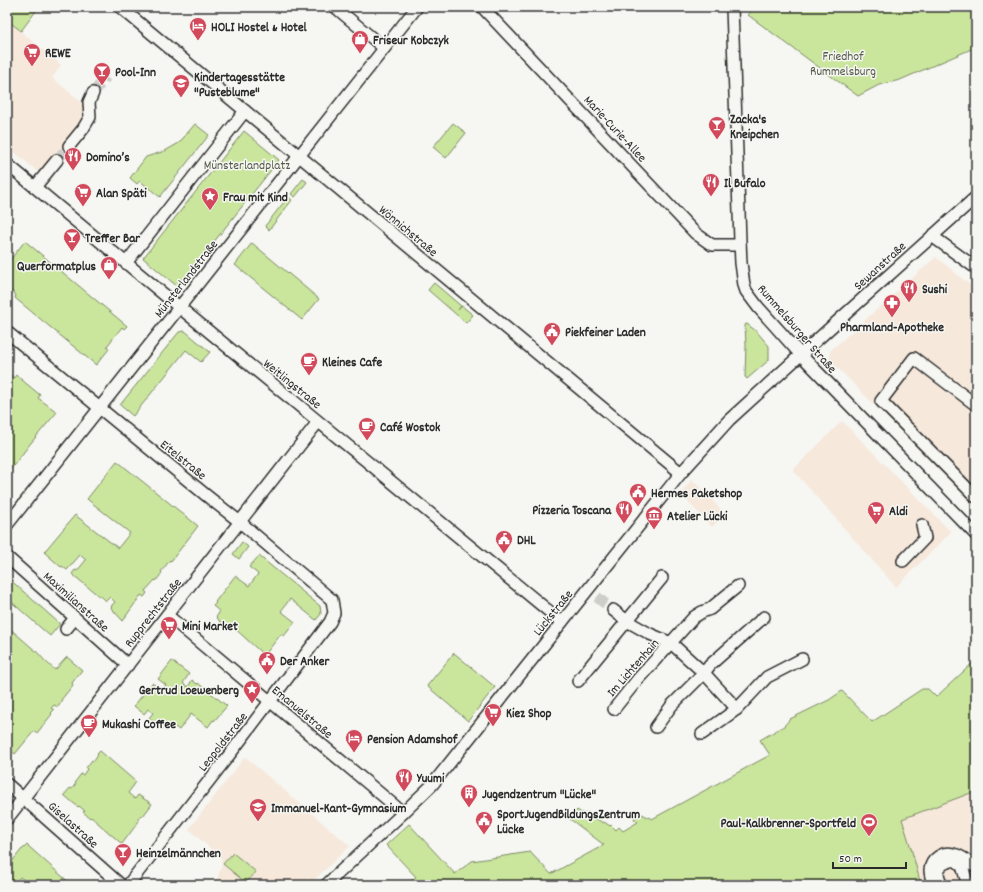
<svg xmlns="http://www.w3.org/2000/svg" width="983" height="892" font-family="Dekko,sans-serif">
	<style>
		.built { fill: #f6e8db }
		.green { fill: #cae69d; stroke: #7a8864 }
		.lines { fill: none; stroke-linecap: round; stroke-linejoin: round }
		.minor-tunnel { stroke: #cdcdca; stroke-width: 11; stroke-dasharray: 11 5.5; stroke-linecap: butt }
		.minor-casing { stroke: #2b2b2b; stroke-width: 14 }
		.minor { stroke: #f6f6f2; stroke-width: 11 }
		.labels { text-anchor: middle; stroke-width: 3; stroke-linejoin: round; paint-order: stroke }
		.poi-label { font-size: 13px; font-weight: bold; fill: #2b2b2b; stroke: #f6f6f2; text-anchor: start }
		.park-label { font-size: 13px; fill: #535a48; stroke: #f6f6f2 }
		.street-label { font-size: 13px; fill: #2b2b2b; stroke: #f6f6f2 }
	</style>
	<rect width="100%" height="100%" fill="#f6f6f2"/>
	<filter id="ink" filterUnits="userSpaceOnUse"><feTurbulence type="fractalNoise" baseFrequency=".025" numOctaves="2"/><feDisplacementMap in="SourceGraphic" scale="8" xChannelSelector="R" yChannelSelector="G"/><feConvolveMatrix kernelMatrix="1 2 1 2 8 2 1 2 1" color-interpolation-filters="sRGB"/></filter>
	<g filter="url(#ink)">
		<g class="built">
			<polygon points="7,20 61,65 52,78 93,111 42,175 7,146"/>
			<polygon points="936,257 976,290 976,508 830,360 830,351"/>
			<polygon points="842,421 951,532 896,587 793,470"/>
			<polygon points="692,479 725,514 712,527 681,494"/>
			<polygon points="245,757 350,846 313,881 308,878 303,885 215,885 222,865 221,864 222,859 189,829"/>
			<polygon points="976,791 976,885 921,885 913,855 901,819"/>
		</g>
		<g class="green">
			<polygon points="7,7 39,7 21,31 7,20"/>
			<polygon points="754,7 976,7 976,47 900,80 879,85 858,96 748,15"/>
			<polygon points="453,123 466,133 446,158 433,147"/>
			<polygon points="195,124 209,135 160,197 140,181 137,184 130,178 146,157 165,151 179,143"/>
			<polygon points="244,131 279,160 178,287 143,258"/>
			<polygon points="303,179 307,182 295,197 291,194"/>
			<polygon points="288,197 292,200 269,230 265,226"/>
			<polygon points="25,241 127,326 124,329 122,327 107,346 109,349 96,365 15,298 16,295 7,287 7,264"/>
			<polygon points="252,243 319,299 302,320 235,265"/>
			<polygon points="434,283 461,306 458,310 462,306 473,315 466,323 428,290"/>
			<polygon points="746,324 747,324 756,331 769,346 769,360 747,379 745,377 746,345 745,325"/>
			<polygon points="185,331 210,352 201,362 186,350 133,416 120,405 179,332"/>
			<polygon points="7,372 14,378 16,375 40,395 38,398 57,412 30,444 7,474"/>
			<polygon points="117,461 198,526 171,561 170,560 161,572 162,573 156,581 155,580 145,591 147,593 144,597 141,595 126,616 126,617 123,621 111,608 112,605 115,602 110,597 106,601 101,596 100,597 72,574 75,570 77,571 86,560 80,555 67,570 62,566 61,567 44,552 75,515 118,548 130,533 87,499"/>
			<polygon points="242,542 248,547 239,559 233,554"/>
			<polygon points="259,556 320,606 321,614 316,620 290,599 281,611 295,622 284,636 281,634 267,652 268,654 266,657 231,625 228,628 219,621 219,620 216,617 219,613 219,611 213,606 216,603 215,602 235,576 249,586 258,574 249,567"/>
			<polygon points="7,577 60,624 50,636 7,598"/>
			<polygon points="7,626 38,653 45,661 55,670 67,657 82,670 72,683 73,685 61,700 62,701 58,707 54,705 51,708 54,710 51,713 52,714 37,733 34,731 15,754 7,747"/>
			<polygon points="454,653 495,687 468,721 427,686"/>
			<polygon points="976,660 976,791 902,819 913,855 921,885 406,885 416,877 386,845 409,824 455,874 472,861 530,852 551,874 604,845 570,819 577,810 583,814 584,813 590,817 591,816 596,820 597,819 603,823 604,822 610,826 611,825 616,830 619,827 623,831 638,822 634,819 638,812 652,819 770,755 760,740 784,726 790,719 829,700 842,691 872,722 922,689 928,689 936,697"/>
			<polygon points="172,661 189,674 183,683 188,687 192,680 197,684 198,683 205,689 204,690 206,691 207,690 227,706 214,721 213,720 208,727 191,714 179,730 171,724 166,731 149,718 153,713 148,709 144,714 134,706 152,683 162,690 166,685 158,679"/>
			<polygon points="100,751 136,782 128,793 135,799 138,795 152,804 143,816 141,815 138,819 139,821 122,844 91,817 90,818 83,812 85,811 79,806 78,807 64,795 70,788 72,789 76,783 75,782 81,774 83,775 87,769 86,768 92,760 94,761 98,755 97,754"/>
			<polygon points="27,845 72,885 30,885 20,877 14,885 7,885 7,868 22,849 23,849"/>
			<polygon points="233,853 256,872 246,883 223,864"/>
		</g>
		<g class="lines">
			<g class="minor-tunnel">
				<polyline points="93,93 106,77"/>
				<polyline points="57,160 69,146"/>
				<polyline points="597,597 613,610"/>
			</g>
			<defs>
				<g id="minor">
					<polyline points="120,7 681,473"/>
					<polyline points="335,7 384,48"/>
					<polyline points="482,7 695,233 712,245 740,245"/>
					<polyline points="732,7 740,241 741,263 744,285 746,291 758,307 801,355 976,535"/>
					<polyline points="69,146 83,129 90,117 89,102 93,93"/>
					<polyline points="7,164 167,297 562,622"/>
					<polyline points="35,187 57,160"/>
					<polyline points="932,236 976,268"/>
					<polyline points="126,263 245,111"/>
					<polyline points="7,332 207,496 240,522 332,600 334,613 330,622 233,750 128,885"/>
					<polyline points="976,405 914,358 881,401 976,497"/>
					<polyline points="7,525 417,7"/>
					<polyline points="7,557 128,665"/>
					<polyline points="903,561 925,538 922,525"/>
					<polyline points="613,610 627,621 650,634 671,643 704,673 737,709"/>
					<polyline points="167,615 395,806 403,813"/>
					<polyline points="66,629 75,618"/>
					<polyline points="578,681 662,578"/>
					<polyline points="614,709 638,679 694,617 702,612 710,609 716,604 738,586"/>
					<polyline points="656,727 672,705 704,673 710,665 764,617"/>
					<polyline points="702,734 737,709 767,677 802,659"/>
					<polyline points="7,784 121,885"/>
					<polyline points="7,819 318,422"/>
					<polyline points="326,885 403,813 432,785 681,473 729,420 840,319 976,197"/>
					<path d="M933 885C932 881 930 874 930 870 931 859 943 851 953 854 960 855 966 860 972 865L976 864"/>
					<path d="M941 885C940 881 938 876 938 872 939 863 949 861 956 860L962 866 968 885"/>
				</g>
			</defs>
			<use href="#minor" class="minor-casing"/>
			<use href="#minor" class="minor"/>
		</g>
	</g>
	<defs>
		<symbol id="hotel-pin" viewBox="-11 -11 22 30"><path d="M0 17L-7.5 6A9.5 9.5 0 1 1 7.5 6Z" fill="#d1495b" stroke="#f6f6f2"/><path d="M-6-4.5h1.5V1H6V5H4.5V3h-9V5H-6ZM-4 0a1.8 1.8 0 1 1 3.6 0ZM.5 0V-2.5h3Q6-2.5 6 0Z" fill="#fff"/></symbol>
		<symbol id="shop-pin" viewBox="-11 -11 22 30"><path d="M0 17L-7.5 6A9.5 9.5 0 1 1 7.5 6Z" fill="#d1495b" stroke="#f6f6f2"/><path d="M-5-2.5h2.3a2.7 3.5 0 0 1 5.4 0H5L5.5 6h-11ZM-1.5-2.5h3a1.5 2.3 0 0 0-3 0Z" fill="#fff"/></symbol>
		<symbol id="supermarket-pin" viewBox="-11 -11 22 30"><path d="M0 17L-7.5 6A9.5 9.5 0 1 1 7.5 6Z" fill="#d1495b" stroke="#f6f6f2"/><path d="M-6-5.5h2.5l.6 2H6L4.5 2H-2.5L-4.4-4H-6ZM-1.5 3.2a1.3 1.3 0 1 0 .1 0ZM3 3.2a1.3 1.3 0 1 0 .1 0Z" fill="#fff"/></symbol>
		<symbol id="bar-pin" viewBox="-11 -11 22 30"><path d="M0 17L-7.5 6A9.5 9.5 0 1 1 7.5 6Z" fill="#d1495b" stroke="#f6f6f2"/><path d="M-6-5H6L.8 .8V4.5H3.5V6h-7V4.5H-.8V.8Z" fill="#fff"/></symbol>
		<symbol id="school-pin" viewBox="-11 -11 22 30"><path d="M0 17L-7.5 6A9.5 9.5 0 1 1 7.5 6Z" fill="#d1495b" stroke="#f6f6f2"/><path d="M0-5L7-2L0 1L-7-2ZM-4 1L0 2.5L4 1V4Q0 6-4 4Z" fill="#fff"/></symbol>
		<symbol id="restaurant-pin" viewBox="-11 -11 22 30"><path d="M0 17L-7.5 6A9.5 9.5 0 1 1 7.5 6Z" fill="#d1495b" stroke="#f6f6f2"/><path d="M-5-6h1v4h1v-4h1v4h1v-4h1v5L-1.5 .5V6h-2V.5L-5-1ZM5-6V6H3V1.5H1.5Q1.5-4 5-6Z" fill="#fff"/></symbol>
		<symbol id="sight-pin" viewBox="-11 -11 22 30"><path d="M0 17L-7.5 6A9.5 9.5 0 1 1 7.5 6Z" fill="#d1495b" stroke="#f6f6f2"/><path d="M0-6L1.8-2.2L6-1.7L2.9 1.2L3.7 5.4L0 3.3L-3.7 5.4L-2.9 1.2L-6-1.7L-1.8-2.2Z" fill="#fff"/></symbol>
		<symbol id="pharmacy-pin" viewBox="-11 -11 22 30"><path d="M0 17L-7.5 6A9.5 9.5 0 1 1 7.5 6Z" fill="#d1495b" stroke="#f6f6f2"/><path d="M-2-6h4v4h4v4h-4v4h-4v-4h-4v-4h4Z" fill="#fff"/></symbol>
		<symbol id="civic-pin" viewBox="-11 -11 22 30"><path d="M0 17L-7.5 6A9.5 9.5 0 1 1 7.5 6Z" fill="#d1495b" stroke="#f6f6f2"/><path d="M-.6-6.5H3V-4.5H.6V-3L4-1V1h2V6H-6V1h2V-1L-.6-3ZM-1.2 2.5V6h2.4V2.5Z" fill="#fff"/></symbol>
		<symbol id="cafe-pin" viewBox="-11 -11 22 30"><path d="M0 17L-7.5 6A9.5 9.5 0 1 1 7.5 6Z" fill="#d1495b" stroke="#f6f6f2"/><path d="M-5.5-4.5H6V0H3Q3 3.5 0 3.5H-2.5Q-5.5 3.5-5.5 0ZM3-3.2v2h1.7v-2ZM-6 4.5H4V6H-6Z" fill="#fff"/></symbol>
		<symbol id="museum-pin" viewBox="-11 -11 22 30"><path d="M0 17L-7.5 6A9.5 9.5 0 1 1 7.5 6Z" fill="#d1495b" stroke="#f6f6f2"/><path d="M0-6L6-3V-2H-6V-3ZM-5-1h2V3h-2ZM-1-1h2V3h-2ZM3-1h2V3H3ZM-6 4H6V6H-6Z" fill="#fff"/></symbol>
		<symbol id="building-pin" viewBox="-11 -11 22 30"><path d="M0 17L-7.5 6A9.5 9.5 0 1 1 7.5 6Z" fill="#d1495b" stroke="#f6f6f2"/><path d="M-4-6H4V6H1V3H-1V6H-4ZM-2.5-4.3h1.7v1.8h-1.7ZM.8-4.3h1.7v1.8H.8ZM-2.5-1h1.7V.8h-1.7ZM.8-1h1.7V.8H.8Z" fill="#fff"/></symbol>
		<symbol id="stadium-pin" viewBox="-11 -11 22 30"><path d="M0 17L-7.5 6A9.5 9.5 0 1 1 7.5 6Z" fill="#d1495b" stroke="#f6f6f2"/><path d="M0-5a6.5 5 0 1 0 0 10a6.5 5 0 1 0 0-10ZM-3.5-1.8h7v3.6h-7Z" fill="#fff"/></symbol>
	</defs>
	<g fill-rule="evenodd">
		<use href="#hotel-pin" x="188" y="16" width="20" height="27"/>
		<use href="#shop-pin" x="350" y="29" width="20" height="27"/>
		<use href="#supermarket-pin" x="22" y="42" width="20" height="27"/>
		<use href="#bar-pin" x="92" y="61" width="20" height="27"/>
		<use href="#school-pin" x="171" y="73" width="20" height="27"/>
		<use href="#bar-pin" x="707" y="115" width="20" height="27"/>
		<use href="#restaurant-pin" x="63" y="146" width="20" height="27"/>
		<use href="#restaurant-pin" x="701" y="172" width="20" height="27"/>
		<use href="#supermarket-pin" x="73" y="182" width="20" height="27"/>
		<use href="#sight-pin" x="200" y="186" width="20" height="27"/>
		<use href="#bar-pin" x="62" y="227" width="20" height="27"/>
		<use href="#shop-pin" x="99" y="255" width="20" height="27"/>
		<use href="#restaurant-pin" x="899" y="278" width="20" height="27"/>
		<use href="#pharmacy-pin" x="882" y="293" width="20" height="27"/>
		<use href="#civic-pin" x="542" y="321" width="20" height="27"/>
		<use href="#cafe-pin" x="299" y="351" width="20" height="27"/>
		<use href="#cafe-pin" x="357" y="416" width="20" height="27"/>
		<use href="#civic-pin" x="628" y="482" width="20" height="27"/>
		<use href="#restaurant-pin" x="614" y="499" width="20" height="27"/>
		<use href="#supermarket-pin" x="866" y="500" width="20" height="27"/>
		<use href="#museum-pin" x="644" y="505" width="20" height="27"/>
		<use href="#civic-pin" x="494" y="529" width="20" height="27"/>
		<use href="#supermarket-pin" x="159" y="615" width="20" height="27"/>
		<use href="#civic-pin" x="257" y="650" width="20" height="27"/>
		<use href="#sight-pin" x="242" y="679" width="20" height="27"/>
		<use href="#supermarket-pin" x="483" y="702" width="20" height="27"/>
		<use href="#cafe-pin" x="79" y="713" width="20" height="27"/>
		<use href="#hotel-pin" x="344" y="728" width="20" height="27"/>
		<use href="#restaurant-pin" x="394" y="767" width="20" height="27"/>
		<use href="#building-pin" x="459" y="783" width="20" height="27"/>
		<use href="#school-pin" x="248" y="797" width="20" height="27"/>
		<use href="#civic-pin" x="474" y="810" width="20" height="27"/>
		<use href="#stadium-pin" x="859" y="812" width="20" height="27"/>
		<use href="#bar-pin" x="113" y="842" width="20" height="27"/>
	</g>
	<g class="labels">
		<g class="poi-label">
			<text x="211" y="31">HOLI Hostel &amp; Hotel</text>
			<text x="373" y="44">Friseur Kobczyk</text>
			<text x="45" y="57">REWE</text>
			<text x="115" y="76">Pool-Inn</text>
			<text x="194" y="81">Kindertagesstätte<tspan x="194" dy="15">"Pusteblume"</tspan></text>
			<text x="730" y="123">Zacka's<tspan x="730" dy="15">Kneipchen</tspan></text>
			<text x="86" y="161">Domino’s</text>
			<text x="724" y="187">Il Bufalo</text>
			<text x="96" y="197">Alan Späti</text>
			<text x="223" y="201">Frau mit Kind</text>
			<text x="85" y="242">Treffer Bar</text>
			<text x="96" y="270" text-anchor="end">Querformatplus</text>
			<text x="922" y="293">Sushi</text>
			<text x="892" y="331" text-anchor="middle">Pharmland-Apotheke</text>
			<text x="565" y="336">Piekfeiner Laden</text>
			<text x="322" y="366">Kleines Cafe</text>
			<text x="380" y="431">Café Wostok</text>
			<text x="651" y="497">Hermes Paketshop</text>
			<text x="611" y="514" text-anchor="end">Pizzeria Toscana</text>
			<text x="889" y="515">Aldi</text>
			<text x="667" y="520">Atelier Lücki</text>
			<text x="517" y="544">DHL</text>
			<text x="182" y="630">Mini Market</text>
			<text x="280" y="665">Der Anker</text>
			<text x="239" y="694" text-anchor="end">Gertrud Loewenberg</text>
			<text x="506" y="717">Kiez Shop</text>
			<text x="102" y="728">Mukashi Coffee</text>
			<text x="367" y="743">Pension Adamshof</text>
			<text x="417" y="782">Yuumi</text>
			<text x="482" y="798">Jugendzentrum "Lücke"</text>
			<text x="271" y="812">Immanuel-Kant-Gymnasium</text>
			<text x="497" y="818">SportJugendBildungsZentrum<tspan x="497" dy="15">Lücke</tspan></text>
			<text x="856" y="827" text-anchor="end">Paul-Kalkbrenner-Sportfeld</text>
			<text x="136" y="857">Heinzelmännchen</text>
		</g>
		<g class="park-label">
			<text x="843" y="60">Friedhof<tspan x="843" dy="15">Rummelsburg</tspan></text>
			<text x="247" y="169">Münsterlandplatz</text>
		</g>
		<g class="street-label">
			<text transform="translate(616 128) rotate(47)" y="5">Marie-Curie-Allee</text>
			<text transform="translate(409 230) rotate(40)" y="5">Wönnichstraße</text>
			<text transform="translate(879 265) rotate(-42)" y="5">Sewanstraße</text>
			<text transform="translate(185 278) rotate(-52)" y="5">Münsterlandstraße</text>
			<text transform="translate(798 328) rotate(49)" y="5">Rummelsburger Straße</text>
			<text transform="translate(293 383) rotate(39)" y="5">Weitlingstraße</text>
			<text transform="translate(184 459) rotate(39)" y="5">Eitelstraße</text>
			<text transform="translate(77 601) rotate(42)" y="5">Maximilianstraße</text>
			<text transform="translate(152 612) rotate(-52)" y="5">Rupprechtstraße</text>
			<text transform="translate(552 612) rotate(-51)" y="5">Lückstraße</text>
			<text transform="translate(632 667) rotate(-49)" y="5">Im Lichtenhain</text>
			<text transform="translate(303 711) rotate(40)" y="5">Emanuelstraße</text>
			<text transform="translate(222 741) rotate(-52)" y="5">Leopoldstraße</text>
			<text transform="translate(74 824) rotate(42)" y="5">Giselastraße</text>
		</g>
	</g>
	<rect width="983" height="892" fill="none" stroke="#f6f6f2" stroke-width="24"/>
	<rect x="12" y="12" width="959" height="868" fill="none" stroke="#2b2b2b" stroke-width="1.5" filter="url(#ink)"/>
	<path d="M833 862v6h73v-6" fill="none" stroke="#2b2b2b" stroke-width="2"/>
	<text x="839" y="862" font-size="12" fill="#2b2b2b" stroke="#f6f6f2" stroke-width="3" paint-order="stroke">50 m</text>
</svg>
